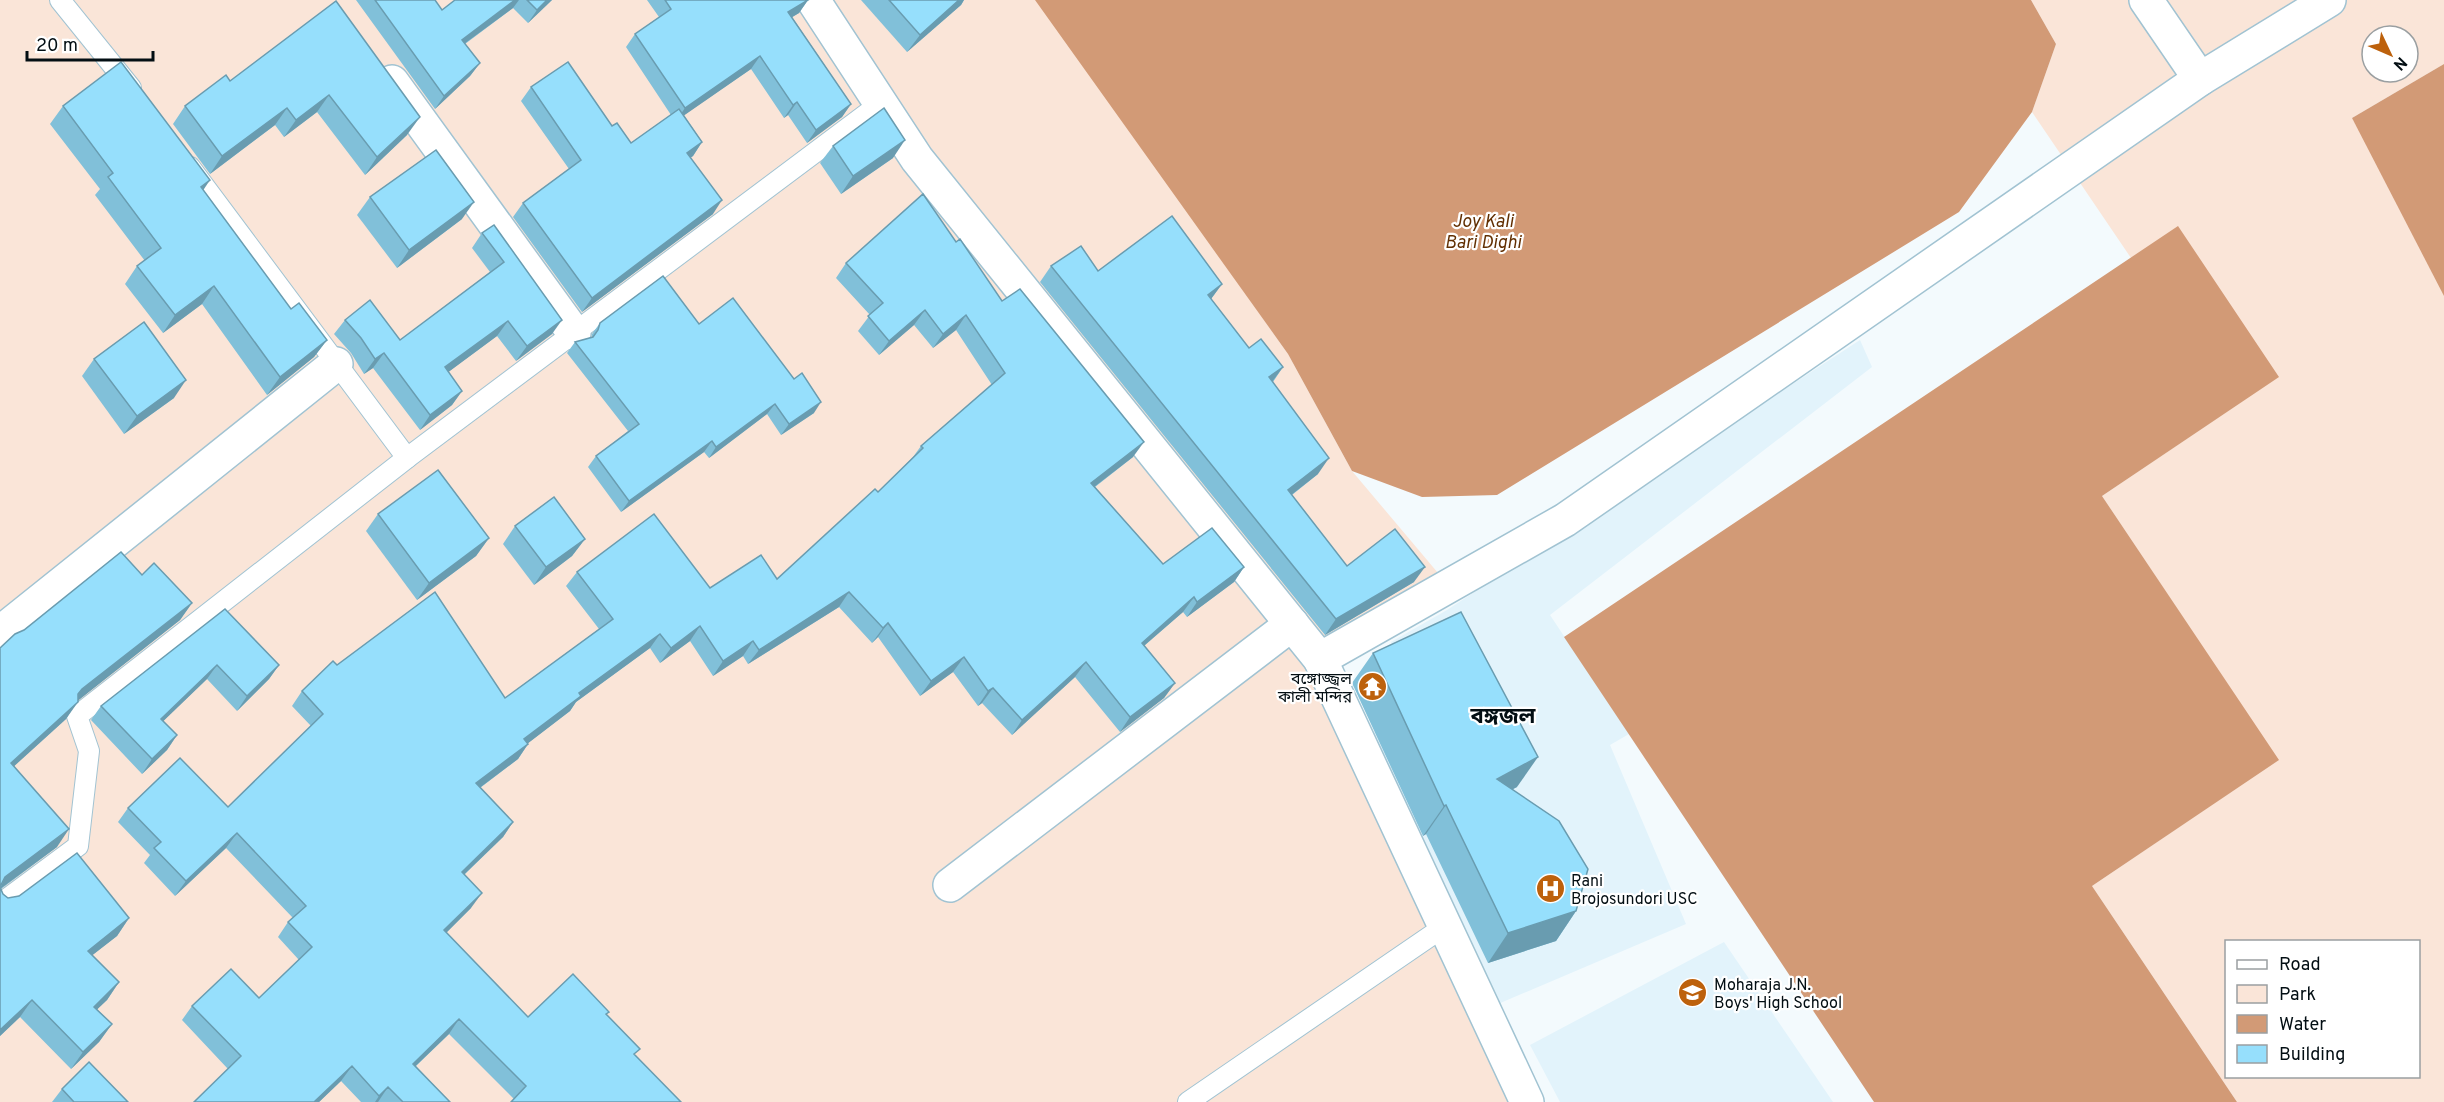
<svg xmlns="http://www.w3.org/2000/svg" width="2444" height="1102" font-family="Overpass,'Noto Sans Bengali',sans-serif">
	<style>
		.built { fill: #e2f3fb }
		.green { fill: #fae5d8; fill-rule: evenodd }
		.water { fill: #d29a76 }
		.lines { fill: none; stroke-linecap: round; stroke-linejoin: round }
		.lane-casing { stroke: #a1c3d2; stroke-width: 22 }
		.street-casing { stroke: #a1c3d2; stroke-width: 36 }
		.lane { stroke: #fff; stroke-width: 20 }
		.street { stroke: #fff; stroke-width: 33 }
		.wall { fill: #81c0d9 }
		.shaded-wall { fill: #699cb0 }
		.building { fill: #96dffc; stroke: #699cb0; stroke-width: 1.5 }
		.labels { text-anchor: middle; stroke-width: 4.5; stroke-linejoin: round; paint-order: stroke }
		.poi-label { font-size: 16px; fill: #030e13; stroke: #fff; text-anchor: start }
		.water-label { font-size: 18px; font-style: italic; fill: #622f02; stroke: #fff }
		.district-label { font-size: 22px; font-weight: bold; fill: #030e13; stroke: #fff }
	</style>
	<rect width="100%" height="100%" fill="#f3fafd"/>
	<g class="built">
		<polygon points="1860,340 1872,367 1550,615 1629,734 1610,745 1686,924 1484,1010 1359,741 1420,704 1391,642 1447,610"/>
		<polygon points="1724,942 1833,1102 1560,1102 1530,1045"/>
	</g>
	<g class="green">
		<polygon points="0,0 1039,0 1288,354 1352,471 1449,586 1320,659 1527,1102 0,1102"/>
		<path d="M2031 0H2444V64L2352 118 2444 280V1102H2237L2092 886 2278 760 2102 496 2278 377 2178 227 2131 258 2032 112 2056 44ZM2372 36H2408V72H2372ZM2226 942H2418V1076H2226Z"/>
	</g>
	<g class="water">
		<polygon points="1035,0 2031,0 2056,44 2032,112 1959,212 1497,495 1422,497 1352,471 1288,354"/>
		<polygon points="2444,64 2444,296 2352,118"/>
		<polygon points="2178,226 2279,377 2102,496 2279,760 2092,886 2237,1102 1874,1102 1564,637"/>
	</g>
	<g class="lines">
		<defs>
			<g id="lane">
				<polyline points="60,0 131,88"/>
				<polyline points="407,458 881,103"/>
				<polyline points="0,904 78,846 89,751 77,716 407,458 190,167"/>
				<polyline points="1188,1102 1445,926"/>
			</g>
			<g id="street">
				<polyline points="813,0 917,159 1320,659 1527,1102"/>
				<polyline points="2146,0 2200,79"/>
				<polyline points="392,82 574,333"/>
				<polyline points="0,633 336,364"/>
				<polyline points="1320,659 1565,520 2200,79 2329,0"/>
				<polyline points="950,885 1292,624"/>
			</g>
		</defs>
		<use href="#lane" class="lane-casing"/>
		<use href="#street" class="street-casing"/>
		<use href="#lane" class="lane"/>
		<use href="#street" class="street"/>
	</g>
	<g class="wall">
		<polygon points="356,0 435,0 442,10 455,0 552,0 528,23 513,8 465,44 480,63 470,76 435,109"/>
		<polygon points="647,0 808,0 799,13 792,17 851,104 842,117 807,143 788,115 784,118 751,69 684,115 702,142 693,156 690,158 713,214 582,312 513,217 523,203 569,169 521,101 531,87 612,126 631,143 671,115 626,47 635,34 659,17"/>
		<polygon points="861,0 964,0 961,5 907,52"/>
		<polygon points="336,1 407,135 365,175 317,112 284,137 275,125 210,174 173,124 185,106 230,81"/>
		<polygon points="63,106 203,190 291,309 327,340 314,357 267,395 202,304 163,333 125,284 137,266 145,261 95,195 100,189 50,124"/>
		<polygon points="833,146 893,158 841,194 820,163"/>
		<polygon points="370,197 462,219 397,268 357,215"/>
		<polygon points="494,225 552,334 516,361 497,336 448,372 462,391 452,405 420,430 373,368 364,374 351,353 334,334 345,320 400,340 490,272 472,248 482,233"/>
		<polygon points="956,242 1002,301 1133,457 1095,487 1163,564 1244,567 1234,582 1187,617 1183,612 1144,646 1175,683 1164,698 1120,732 1075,677 1012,735 982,703 978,706 953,672 920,696 878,637 872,643 839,607 748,664 743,656 713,676 690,641 660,663 650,648 576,702 570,711 528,743 528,744 518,759 480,788 513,822 503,837 464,875 471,908 446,933 528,1017 609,1012 514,1099 449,1034 416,1066 450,1102 361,1102 341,1081 319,1102 194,1102 228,1069 182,1020 192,1006 259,998 299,960 278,937 288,922 293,918 226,848 175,896 144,863 150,855 118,822 128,808 228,807 311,726 292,706 302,691 337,665 505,698 599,629 566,586 577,572 710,588 777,579 878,492 913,457 921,446 992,385 956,330 933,348 914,325 879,355 858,331 870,315 836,278 846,263"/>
		<polygon points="1051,266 1222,284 1211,299 1249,348 1283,367 1273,382 1318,474 1292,495 1347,566 1414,582 1325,635 1040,282"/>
		<polygon points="600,323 699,324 814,413 781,435 767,414 709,458 704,452 621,512 588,467 596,456 628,431 567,353 575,342 592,337 592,334"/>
		<polygon points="94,359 174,398 124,434 82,376"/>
		<polygon points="378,514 489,538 476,556 417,600 366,531"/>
		<polygon points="515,526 585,539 572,556 534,585 503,544"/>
		<polygon points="142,575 192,603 180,620 78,700 66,719 14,766 57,847 1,889 3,894 8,898 129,918 117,936 92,955 119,982 107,1000 97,1009 112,1024 99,1042 71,1069 20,1017 0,1036 0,648"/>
		<polygon points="225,609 279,665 269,679 237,711 207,679 163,721 177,735 167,750 142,774 91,720 101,706"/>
		<polygon points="1373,653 1517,787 1513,789 1576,911 1556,941 1488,963 1426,834 1423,836 1352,683"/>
		<polygon points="62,1089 128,1102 52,1102"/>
	</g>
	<g class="shaded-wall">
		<polygon points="515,0 519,0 513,8 453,52 462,40"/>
		<polygon points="547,0 552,0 528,23 537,10"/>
		<polygon points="808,0 799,13 779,25 788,12"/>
		<polygon points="959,0 964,0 961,5 907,52 920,35"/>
		<polygon points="760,56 751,69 676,121 685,108"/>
		<polygon points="480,63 470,76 435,109 444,96"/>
		<polygon points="329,95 317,112 284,137 296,120"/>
		<polygon points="797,102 788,115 784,118 793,105"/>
		<polygon points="851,104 842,117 807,143 816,130"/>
		<polygon points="287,108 275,125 210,174 222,156"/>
		<polygon points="420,117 407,135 365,175 377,157"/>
		<polygon points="905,140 893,158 841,194 853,176"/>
		<polygon points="702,142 693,156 677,167 687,153"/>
		<polygon points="210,180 198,198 201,187"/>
		<polygon points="722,200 713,214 582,312 592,298"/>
		<polygon points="474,202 462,219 397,268 409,250"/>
		<polygon points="1222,284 1211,299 1208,295"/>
		<polygon points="214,286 202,304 163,333 175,315"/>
		<polygon points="925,310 914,325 879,355 889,341"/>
		<polygon points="966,315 956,330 933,348 943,334"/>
		<polygon points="562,320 552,334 516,361 527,346"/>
		<polygon points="508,321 497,336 435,382 445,367"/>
		<polygon points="327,340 314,357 267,395 280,377"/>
		<polygon points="384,353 373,368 364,374 375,359"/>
		<polygon points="1283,367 1272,382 1269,377"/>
		<polygon points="186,380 174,398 124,434 137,416"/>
		<polygon points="462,391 452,405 420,430 430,415"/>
		<polygon points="821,402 814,413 781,435 789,424"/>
		<polygon points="775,404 767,414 709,458 716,447"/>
		<polygon points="712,441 704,452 621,512 629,501"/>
		<polygon points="1144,442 1133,457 1081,497 1091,483"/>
		<polygon points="1329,458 1318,474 1277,506 1288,490"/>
		<polygon points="489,538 476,556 417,600 429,583"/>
		<polygon points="585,539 572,556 534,585 546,567"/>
		<polygon points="1244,567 1234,582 1187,617 1197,602"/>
		<polygon points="1425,567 1414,582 1325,635 1336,619"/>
		<polygon points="849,592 839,607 748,664 759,650"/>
		<polygon points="1194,597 1183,612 1131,657 1142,643"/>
		<polygon points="192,603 180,620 70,707 82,689"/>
		<polygon points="888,623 878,637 872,643 883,628"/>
		<polygon points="700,626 690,641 660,663 671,648"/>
		<polygon points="660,634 650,648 576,702 570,711 514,754 524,739 579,693"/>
		<polygon points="753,641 743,656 713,676 723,661"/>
		<polygon points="964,657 953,672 920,696 931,681"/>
		<polygon points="1086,662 1075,677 1012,735 1022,720"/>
		<polygon points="217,665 207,679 151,733 161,719"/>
		<polygon points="279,665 269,679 237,711 247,696"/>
		<polygon points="1175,683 1164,698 1120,732 1130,717"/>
		<polygon points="993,688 982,703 978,706 988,691"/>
		<polygon points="78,702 66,719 0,779 11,763"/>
		<polygon points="177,735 167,750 142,774 152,759"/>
		<polygon points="528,744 518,759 466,798 476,783"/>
		<polygon points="1538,757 1517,787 1476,808 1497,779"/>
		<polygon points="1446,805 1426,834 1423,836 1444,806"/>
		<polygon points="513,822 503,837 451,887 462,872"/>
		<polygon points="69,829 57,847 0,889 5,877"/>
		<polygon points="237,833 226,848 175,896 186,881"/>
		<polygon points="482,893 471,908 434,945 444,930"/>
		<polygon points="1576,911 1556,941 1488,963 1508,933"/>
		<polygon points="129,918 117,936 76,968 88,951"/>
		<polygon points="119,982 107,1000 82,1024 94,1007"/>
		<polygon points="32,1000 20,1017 0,1036 0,1030"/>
		<polygon points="459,1019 449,1034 403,1078 413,1064"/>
		<polygon points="112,1024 99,1042 71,1069 83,1052"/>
		<polygon points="352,1066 341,1081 319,1102 314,1102"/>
		<polygon points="388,1087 378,1102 375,1102 379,1096"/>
	</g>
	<g class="building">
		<polygon points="375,0 435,0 442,10 455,0 515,0 462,40 480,63 444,96"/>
		<polygon points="527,0 547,0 537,10"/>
		<polygon points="665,0 808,0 788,12 851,104 816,130 797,102 793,105 760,56 685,108 635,34 671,9"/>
		<polygon points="889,0 959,0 920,35"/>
		<polygon points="336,1 420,117 377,157 329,95 296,120 287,108 222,156 185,106 226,75 230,81"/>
		<polygon points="121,62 210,180 201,187 291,309 299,303 327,340 280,377 214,286 175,315 137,266 161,248 108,177 113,173 63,106"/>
		<polygon points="568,62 612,126 617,123 631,143 679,109 702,142 687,153 722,200 592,298 523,203 581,160 531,87"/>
		<polygon points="884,108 905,140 853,176 833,146"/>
		<polygon points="436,150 474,202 409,250 370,197"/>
		<polygon points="923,194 956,242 960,239 1002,301 1020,289 1144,442 1091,483 1163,564 1212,528 1244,567 1197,602 1194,597 1142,643 1175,683 1130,717 1086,662 1022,720 993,688 988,691 964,657 931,681 888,623 883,628 849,592 759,650 753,641 723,661 700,626 671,648 660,634 579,693 581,696 524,739 528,744 476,783 513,822 462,872 482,893 444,930 528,1017 573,974 609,1012 606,1014 640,1049 634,1054 681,1102 511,1102 526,1086 459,1019 413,1064 450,1102 403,1102 388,1087 379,1096 352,1066 314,1102 194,1102 241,1056 192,1006 231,969 259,998 312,947 288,922 306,906 237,833 186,881 154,848 161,842 128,808 180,758 228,807 323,714 302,691 333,661 337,665 435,592 505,698 613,619 577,572 654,514 710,588 761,555 777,579 875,489 878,492 923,448 921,446 1005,373 966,315 943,334 925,310 889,341 868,316 883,303 846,263"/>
		<polygon points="1172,216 1222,284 1208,295 1249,348 1261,339 1283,367 1269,377 1329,458 1288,490 1347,566 1395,529 1425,567 1336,619 1051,266 1081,246 1098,271"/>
		<polygon points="494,225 562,320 527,346 508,321 445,367 462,391 430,415 384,353 375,359 361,338 345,320 370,300 400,340 504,262 482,233"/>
		<polygon points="663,276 699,324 733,298 794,379 802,373 821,402 789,424 775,404 716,447 712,441 629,501 596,456 639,424 575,342 593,337 598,330 600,323"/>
		<polygon points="144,322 186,380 137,416 94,359"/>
		<polygon points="438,470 489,538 429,583 378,514"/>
		<polygon points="554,497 585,539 546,567 515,526"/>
		<polygon points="121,552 142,575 154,563 192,603 82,689 78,694 78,702 11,763 69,829 5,877 0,887 3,894 8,898 19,896 77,853 129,918 88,951 119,982 94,1007 112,1024 83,1052 32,1000 0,1030 0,648 15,634 24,630"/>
		<polygon points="225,609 279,665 247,696 217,665 161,719 177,735 152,759 101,706"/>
		<polygon points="1461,612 1538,757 1497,779 1559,821 1588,869 1576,911 1508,933 1446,805 1444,806 1373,653"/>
		<polygon points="89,1062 128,1102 74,1102 62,1089"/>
	</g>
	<defs>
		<symbol id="temple-disc" viewBox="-11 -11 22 22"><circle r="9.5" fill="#bd610c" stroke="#fff"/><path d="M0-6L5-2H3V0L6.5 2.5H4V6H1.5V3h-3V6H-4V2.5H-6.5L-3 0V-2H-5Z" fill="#fff"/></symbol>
		<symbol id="hospital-disc" viewBox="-11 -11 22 22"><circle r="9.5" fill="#bd610c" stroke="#fff"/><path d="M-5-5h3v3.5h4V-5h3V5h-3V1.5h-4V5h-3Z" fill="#fff"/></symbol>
		<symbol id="school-disc" viewBox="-11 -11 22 22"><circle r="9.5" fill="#bd610c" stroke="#fff"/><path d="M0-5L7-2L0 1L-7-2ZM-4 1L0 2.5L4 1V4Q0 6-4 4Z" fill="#fff"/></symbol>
	</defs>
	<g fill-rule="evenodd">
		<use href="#temple-disc" x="1356" y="670" width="33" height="33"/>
		<use href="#hospital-disc" x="1534" y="872" width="33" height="33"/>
		<use href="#school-disc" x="1676" y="976" width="33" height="33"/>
	</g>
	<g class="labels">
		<g class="poi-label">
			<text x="1352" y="684" text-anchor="end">বঙ্গোজ্জ্বল<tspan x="1352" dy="18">কালী মন্দির</tspan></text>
			<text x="1571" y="886">Rani<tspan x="1571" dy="18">Brojosundori USC</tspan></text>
			<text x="1714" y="990">Moharaja J.N.<tspan x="1714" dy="18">Boys' High School</tspan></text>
		</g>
		<g class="water-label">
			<text x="1483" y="227">Joy Kali<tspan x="1483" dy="21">Bari Dighi</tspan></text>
		</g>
		<g class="district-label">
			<text x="1503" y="723">বঙ্গজল</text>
		</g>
	</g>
	<rect x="2225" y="940" width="195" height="138" fill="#ffffff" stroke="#9a9fa1" stroke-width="1.5"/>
	<rect x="2237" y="960" width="30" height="9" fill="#ffffff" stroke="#9a9fa1" stroke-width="1.5"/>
	<text x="2279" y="970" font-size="18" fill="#030e13">Road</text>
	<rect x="2237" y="985" width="30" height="18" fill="#fae5d8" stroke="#9a9fa1" stroke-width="1.5"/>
	<text x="2279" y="1000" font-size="18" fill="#030e13">Park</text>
	<rect x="2237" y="1015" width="30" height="18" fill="#d29a76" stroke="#9a9fa1" stroke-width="1.5"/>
	<text x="2279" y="1030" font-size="18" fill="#030e13">Water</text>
	<rect x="2237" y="1045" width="30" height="18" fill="#96dffc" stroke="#9a9fa1" stroke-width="1.5"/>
	<text x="2279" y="1060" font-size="18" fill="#030e13">Building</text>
	<g transform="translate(2390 54) rotate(134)"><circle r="28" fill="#ffffff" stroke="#9a9fa1" stroke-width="1.5"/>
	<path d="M0-4.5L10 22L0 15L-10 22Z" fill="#bd610c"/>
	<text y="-9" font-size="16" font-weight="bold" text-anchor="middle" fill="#030e13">N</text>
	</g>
	<path d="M27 51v9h126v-9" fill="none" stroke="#030e13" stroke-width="3"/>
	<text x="36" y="51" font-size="18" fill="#030e13" stroke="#ffffff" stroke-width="4.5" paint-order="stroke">20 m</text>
</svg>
